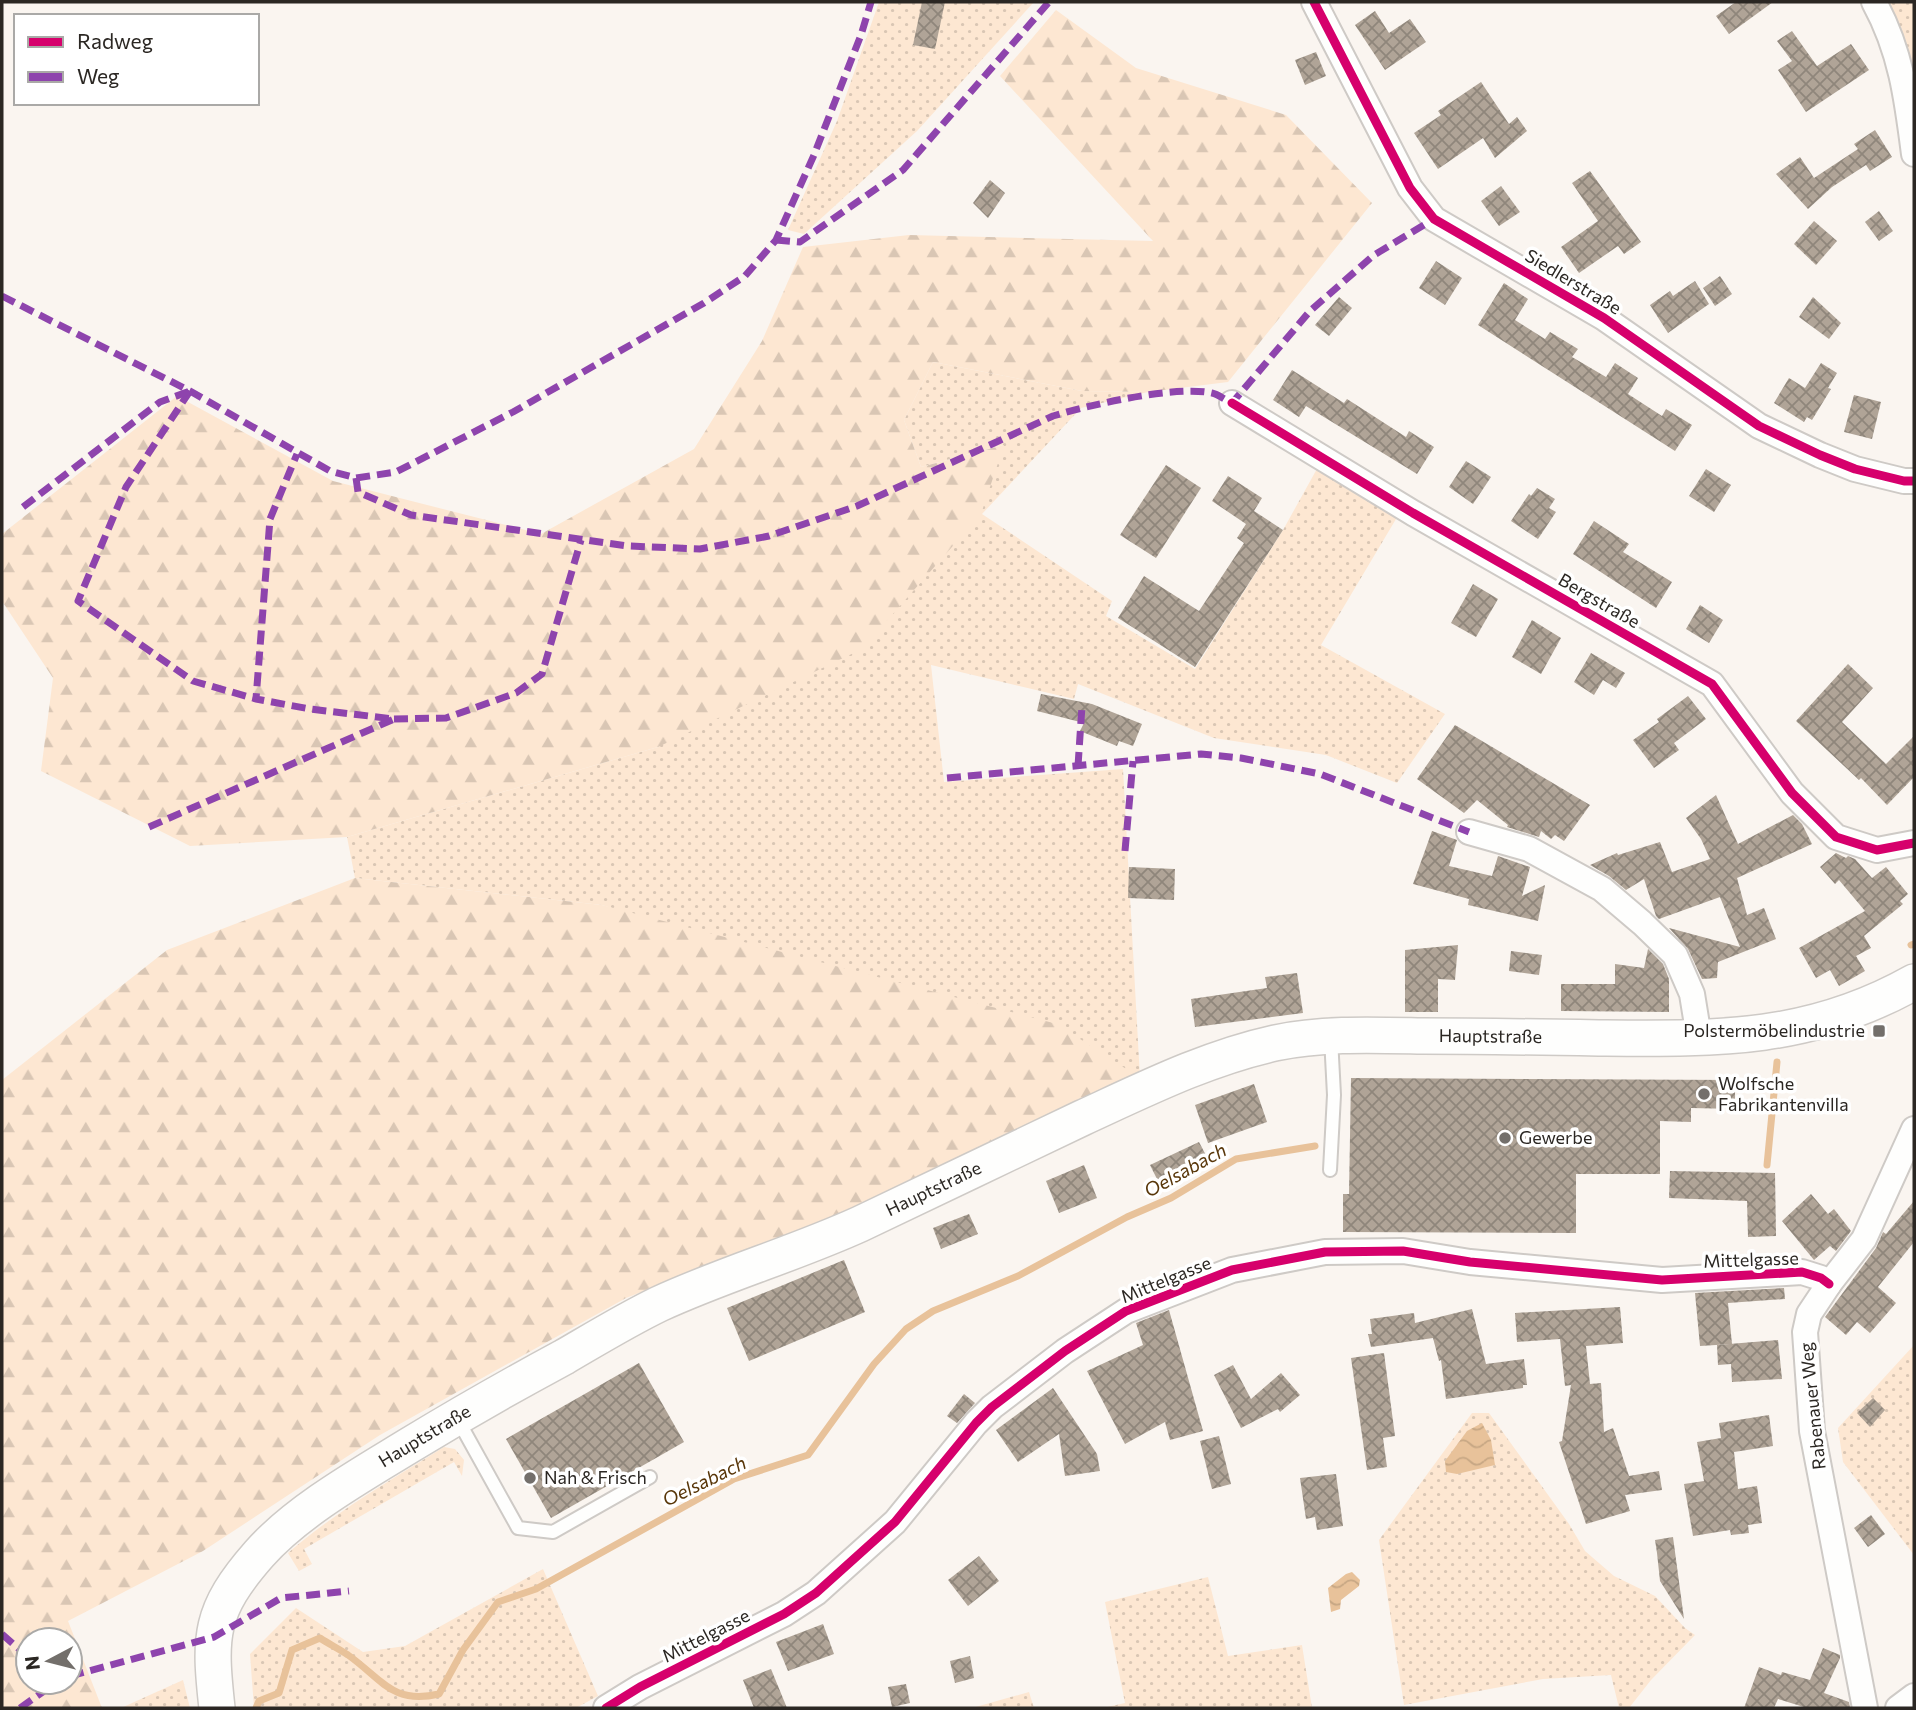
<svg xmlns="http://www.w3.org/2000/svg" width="1916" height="1710" font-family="Commissioner,sans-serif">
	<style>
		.green { fill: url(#green-dots) }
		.forest { fill: url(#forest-firs); fill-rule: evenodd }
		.water { fill: url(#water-waves) }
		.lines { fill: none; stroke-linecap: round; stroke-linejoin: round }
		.stream { stroke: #e8c29a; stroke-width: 7 }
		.building { fill: url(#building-cross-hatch) }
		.service-casing { stroke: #cecac6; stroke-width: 16 }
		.minor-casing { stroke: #cecac6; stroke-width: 28 }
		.secondary-casing { stroke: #cecac6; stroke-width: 38 }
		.service { stroke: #fefefd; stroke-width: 12 }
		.minor { stroke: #fefefd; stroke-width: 24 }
		.secondary { stroke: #fefefd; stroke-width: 35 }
		.quiet { stroke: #8e44ad; stroke-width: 7; stroke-dasharray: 14 7; stroke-linecap: butt }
		.cycleway-casing { stroke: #fff; stroke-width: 13 }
		.cycleway { stroke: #d6006c; stroke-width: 9 }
		.poi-dot { fill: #736f6b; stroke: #fff; stroke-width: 2.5 }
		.labels { text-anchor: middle; stroke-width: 7; stroke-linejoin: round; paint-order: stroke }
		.street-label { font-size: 18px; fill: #2b2723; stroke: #fff }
		.poi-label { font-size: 18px; fill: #2b2723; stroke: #fff; text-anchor: start }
		.water-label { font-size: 19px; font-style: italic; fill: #583609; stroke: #fff }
	</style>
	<defs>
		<pattern id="green-dots" width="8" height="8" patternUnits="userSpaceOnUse" patternTransform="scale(1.75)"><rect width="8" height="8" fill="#fde7d2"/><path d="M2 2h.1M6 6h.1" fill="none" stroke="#d9c6b4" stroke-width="1.8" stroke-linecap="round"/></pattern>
		<pattern id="forest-firs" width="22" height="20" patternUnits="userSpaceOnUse" patternTransform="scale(1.75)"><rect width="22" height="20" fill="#fde7d2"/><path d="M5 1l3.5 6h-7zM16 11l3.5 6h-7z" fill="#d9c6b4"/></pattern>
		<pattern id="water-waves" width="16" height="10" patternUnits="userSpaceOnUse" patternTransform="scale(1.75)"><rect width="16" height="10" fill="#e8c29a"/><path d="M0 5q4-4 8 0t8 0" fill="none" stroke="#c7a784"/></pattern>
		<pattern id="building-cross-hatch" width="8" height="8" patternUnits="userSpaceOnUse" patternTransform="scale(1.75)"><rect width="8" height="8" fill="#b0a497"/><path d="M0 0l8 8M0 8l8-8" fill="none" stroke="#8f867b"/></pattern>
	</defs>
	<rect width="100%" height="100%" fill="#faf5f0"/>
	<g class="green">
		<polygon points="879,2 1034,2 917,131 804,234 788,230 837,121"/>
		<polygon points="1889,2 1914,2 1914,106 1898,21"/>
		<polygon points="933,362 1082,391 1148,392 1081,408 982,514 1112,601 1106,616 1195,669 1283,530 1318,467 1399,514 1321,645 1445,714 1397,783 1326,755 1214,738 1078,684 1074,699 931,665 944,782 1123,769 1140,1078 602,905 355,878 347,837 658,747 1003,445 921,467 904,420"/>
		<polygon points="1914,1345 1914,1555 1843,1462 1838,1428"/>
		<polygon points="1472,1413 1489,1413 1569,1524 1585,1551 1614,1576 1655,1596 1685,1628 1695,1635 1651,1680 1629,1708 1619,1708 1611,1675 1543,1679 1404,1705 1379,1540"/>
		<path d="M444 1447 455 1449 464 1460 462 1476 454 1462 304 1549 312 1564 299 1571 288 1553C335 1512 391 1480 444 1447Z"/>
		<polygon points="543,1569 598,1696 576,1708 254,1708 250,1654 296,1608 363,1652 405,1646"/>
		<polygon points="1208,1577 1228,1656 1302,1645 1312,1708 1103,1708 1125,1703 1105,1602"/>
		<polygon points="183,1680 190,1708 121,1708"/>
		<polygon points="1029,1692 1034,1708 972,1708"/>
	</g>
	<g class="forest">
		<polygon points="1056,10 1136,68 1286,115 1372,203 1228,382 1148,392 1082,391 933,362 904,420 921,467 1004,445 981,514 862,649 658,747 347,837 190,846 41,771 53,678 2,601 2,534 177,396 333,481 541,534 694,449 762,341 803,247 909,235 1153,241 1000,76"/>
		<path d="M355 878 602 905 1057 1024 1140 1078 815 1232 746 1251 626 1298 380 1435 203 1551 68 1621 102 1708H2V1080L167 950ZM28 1640H70V1682H28Z"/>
	</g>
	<g class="water">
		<polygon points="1482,1423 1491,1440 1495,1465 1457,1474 1446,1472 1445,1461 1467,1431"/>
		<polygon points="1352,1572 1360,1580 1359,1586 1341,1600 1340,1609 1331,1612 1328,1588 1346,1574"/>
	</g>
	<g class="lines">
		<g class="stream">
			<polyline points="1911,945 1914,944"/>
			<polyline points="1767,1165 1777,1062"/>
			<path d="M256 1708 259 1701 279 1693 292 1650 320 1638C329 1644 339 1649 348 1655 382 1679 392 1705 439 1694L463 1650 498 1602 536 1589 734 1479 808 1455 874 1364 906 1329 933 1311 1018 1276 1127 1217 1171 1198 1236 1159 1315 1146"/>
		</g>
	</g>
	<g class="building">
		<polygon points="922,2 945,2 935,49 913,45"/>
		<polygon points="1736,2 1773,2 1729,34 1716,16"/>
		<polygon points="1375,11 1389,33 1410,19 1426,42 1385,70 1355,25"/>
		<polygon points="1792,31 1817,66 1851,44 1869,70 1806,112 1778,70 1792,61 1777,41"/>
		<polygon points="1316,52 1326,76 1305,85 1295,60"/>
		<polygon points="1481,82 1509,124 1517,117 1527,131 1495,158 1483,138 1438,169 1414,133 1441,115 1438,111"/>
		<polygon points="1875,130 1892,157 1870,171 1866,165 1832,187 1808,209 1776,174 1800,157 1814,178 1858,149 1854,144"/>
		<polygon points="1590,171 1641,242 1624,254 1618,246 1579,273 1561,247 1598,221 1572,183"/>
		<polygon points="990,180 1005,193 988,218 973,203"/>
		<polygon points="1501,186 1520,212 1499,226 1481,201"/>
		<polygon points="1879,211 1893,231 1879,241 1865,222"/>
		<polygon points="1814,221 1837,241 1816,265 1794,244"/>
		<polygon points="1436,261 1462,278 1445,305 1419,288"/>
		<polygon points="1720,276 1732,294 1715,306 1703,288"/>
		<polygon points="1695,281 1709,304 1668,333 1650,305 1670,291 1673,296"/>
		<polygon points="1504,283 1528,299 1515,320 1545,339 1550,332 1578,349 1572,357 1606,377 1615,363 1638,378 1628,394 1662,416 1666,409 1692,425 1675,451 1478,325"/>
		<polygon points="1339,297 1352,308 1329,336 1315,325"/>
		<polygon points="1813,297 1841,323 1829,339 1799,317"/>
		<polygon points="1821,363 1837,373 1828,388 1831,389 1812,420 1807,417 1804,422 1774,403 1789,378 1805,388"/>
		<polygon points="1292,370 1344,403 1347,399 1406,437 1409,431 1434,447 1417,474 1306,406 1299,417 1273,400"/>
		<polygon points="1854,395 1881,402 1872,439 1844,432"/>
		<polygon points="1466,461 1491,477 1473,504 1449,487"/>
		<polygon points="1166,465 1201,488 1156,558 1120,535"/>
		<polygon points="1706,469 1731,485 1714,512 1689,496"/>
		<polygon points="1228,476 1262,498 1254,511 1283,530 1195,667 1118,618 1144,576 1199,611 1244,543 1237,538 1246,524 1212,501"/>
		<polygon points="1537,488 1555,499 1549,508 1556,512 1538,539 1511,521 1529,494 1531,496"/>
		<polygon points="1594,521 1629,544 1623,552 1672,582 1656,608 1573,554"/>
		<polygon points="1473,584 1498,599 1476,637 1451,623"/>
		<polygon points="1700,605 1723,620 1709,643 1686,629"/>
		<polygon points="1532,620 1561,638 1541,674 1512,657"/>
		<polygon points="1591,653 1625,673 1616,688 1603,680 1594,695 1574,682"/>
		<polygon points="1848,664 1873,688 1842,722 1886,764 1914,736 1914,777 1887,805 1861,778 1859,780 1796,721"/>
		<polygon points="1041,694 1092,704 1142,724 1133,746 1119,741 1117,746 1080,731 1084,723 1037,711"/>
		<polygon points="1688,696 1706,719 1674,743 1679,750 1654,768 1633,740 1659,722 1657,719"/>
		<polygon points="1455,725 1590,805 1564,841 1555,835 1551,839 1541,831 1539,837 1507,827 1508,825 1477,800 1464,813 1417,779"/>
		<polygon points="1716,795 1738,844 1793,815 1802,824 1812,844 1737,878 1747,915 1764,908 1776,939 1718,962 1717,978 1702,979 1688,949 1669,928 1740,947 1720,897 1659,919 1656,916 1644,879 1626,890 1609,876 1590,865 1617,853 1618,855 1660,842 1672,872 1710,859 1701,839 1686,818"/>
		<polygon points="1432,831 1457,840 1449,866 1492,876 1498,856 1530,867 1522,896 1545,885 1538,921 1468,905 1469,899 1413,884"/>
		<polygon points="1836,853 1846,858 1848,856 1855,859 1872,878 1886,867 1908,894 1900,901 1903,904 1864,936 1871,948 1856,956 1865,971 1839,986 1830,970 1816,978 1799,948 1865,911 1839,880 1835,884 1820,867"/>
		<polygon points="1129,867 1175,869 1174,900 1128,898"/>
		<polygon points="1458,945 1455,980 1438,979 1438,1012 1405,1012 1405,950"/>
		<polygon points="1648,949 1663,964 1669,979 1669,1012 1561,1011 1561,984 1615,984 1615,964 1644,968"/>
		<polygon points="1511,951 1542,955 1539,975 1509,971"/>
		<polygon points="1297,973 1303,1013 1195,1027 1191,999 1267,988 1265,977"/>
		<polygon points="1351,1078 1735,1080 1735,1109 1691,1108 1691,1122 1660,1121 1660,1174 1576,1174 1576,1233 1343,1232 1343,1194 1349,1194"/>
		<polygon points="1254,1084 1267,1122 1208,1143 1195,1105"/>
		<polygon points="1199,1142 1209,1161 1160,1185 1150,1165"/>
		<polygon points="1084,1165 1097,1198 1059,1213 1046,1181"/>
		<polygon points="1670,1171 1775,1173 1776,1236 1748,1237 1747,1201 1669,1198"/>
		<polygon points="1811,1194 1828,1214 1834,1209 1851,1231 1836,1251 1830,1246 1814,1260 1782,1221"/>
		<polygon points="1914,1201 1914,1242 1878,1287 1896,1303 1870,1333 1857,1322 1846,1335 1825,1317 1876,1248 1883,1232 1886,1234"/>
		<polygon points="969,1214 978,1234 941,1249 933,1228"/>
		<polygon points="844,1260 865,1312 749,1361 727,1308"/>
		<polygon points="1784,1288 1785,1299 1728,1303 1732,1344 1700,1346 1695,1293"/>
		<polygon points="1620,1307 1623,1343 1586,1346 1590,1384 1601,1383 1604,1432 1613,1428 1629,1476 1659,1471 1662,1490 1625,1495 1630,1511 1586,1524 1559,1442 1562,1441 1571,1385 1565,1386 1560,1339 1517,1342 1515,1313"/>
		<polygon points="1472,1309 1486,1364 1524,1359 1527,1385 1523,1385 1523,1388 1446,1399 1441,1360 1439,1361 1433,1338 1371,1347 1368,1334 1372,1334 1370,1319 1414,1313 1415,1323"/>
		<polygon points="1169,1310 1203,1431 1170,1440 1165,1422 1125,1444 1087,1371 1143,1345 1136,1323"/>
		<polygon points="1778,1340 1782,1379 1732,1382 1731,1364 1718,1365 1717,1345"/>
		<polygon points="1384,1353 1395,1436 1383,1438 1387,1467 1367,1470 1351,1358"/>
		<polygon points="639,1363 684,1442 551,1518 506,1439"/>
		<polygon points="1233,1365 1251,1399 1281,1373 1300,1395 1280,1412 1278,1409 1241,1428 1214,1375"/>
		<polygon points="1053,1388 1097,1454 1100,1471 1065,1476 1059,1434 1018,1462 996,1430"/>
		<polygon points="964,1394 975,1403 957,1423 947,1416"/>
		<polygon points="1873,1398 1885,1410 1870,1427 1857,1413"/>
		<polygon points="1769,1415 1773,1446 1734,1452 1738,1489 1757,1486 1762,1523 1748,1525 1749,1533 1731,1535 1730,1530 1693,1536 1684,1484 1704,1481 1697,1442 1721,1438 1719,1423"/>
		<polygon points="1219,1436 1231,1484 1212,1489 1200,1441"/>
		<polygon points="1336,1474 1343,1526 1317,1530 1315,1517 1306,1519 1300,1478"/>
		<polygon points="1871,1515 1885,1534 1868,1547 1854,1528"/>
		<polygon points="1673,1537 1684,1619 1660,1581 1657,1553 1655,1540"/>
		<polygon points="979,1556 999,1581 968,1606 948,1580"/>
		<polygon points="823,1624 834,1654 788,1671 776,1642"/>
		<polygon points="1823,1648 1840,1655 1840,1658 1824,1693 1849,1702 1850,1708 1807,1708 1778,1699 1774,1708 1744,1708 1759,1667 1781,1675 1782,1672 1810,1680"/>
		<polygon points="970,1656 974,1678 955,1683 950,1661"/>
		<polygon points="771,1669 787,1708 754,1708 743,1680"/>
		<polygon points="906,1684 910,1703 892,1707 888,1687"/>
	</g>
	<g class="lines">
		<defs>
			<g id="service">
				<polyline points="1330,1170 1334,1095 1331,1038"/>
				<polyline points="458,1420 518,1528 553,1532 650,1477"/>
			</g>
			<g id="minor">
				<polyline points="1314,2 1410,188 1434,219 1604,318 1759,426 1820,455 1855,469 1904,481 1914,481"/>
				<path d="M1874 2C1901 51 1907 99 1914 154"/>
				<polyline points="1232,403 1413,513 1712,684 1792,793 1836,837 1877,850 1914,843"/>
				<polyline points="1469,832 1529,849 1602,889 1642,923 1675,955 1692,994 1699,1037"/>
				<polyline points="606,1708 640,1687 784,1614 816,1593 895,1522 976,1423 992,1407 1065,1351 1126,1311 1232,1270 1325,1252 1403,1251 1470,1262 1662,1280 1802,1272 1821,1278 1829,1284"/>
				<polyline points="1865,1708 1812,1431 1805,1332 1809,1314 1829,1284 1864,1239 1914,1129"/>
				<polyline points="1898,1708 1914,1696"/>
			</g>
			<g id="secondary">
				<path id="s1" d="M217 1708C209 1636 209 1611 259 1554 297 1511 361 1475 410 1445 461 1414 512 1385 564 1357 595 1339 626 1320 659 1304 724 1274 794 1254 860 1224 934 1189 1008 1153 1082 1118 1145 1089 1207 1058 1275 1043 1322 1033 1373 1035 1422 1036 1481 1036 1540 1037 1599 1038 1716 1039 1809 1041 1914 982"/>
			</g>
		</defs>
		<use href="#service" class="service-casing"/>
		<use href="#minor" class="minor-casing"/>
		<use href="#secondary" class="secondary-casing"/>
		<use href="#service" class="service"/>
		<use href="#minor" class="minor"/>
		<use href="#secondary" class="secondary"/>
		<g class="quiet">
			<polyline points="776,240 800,242 903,170 1049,2"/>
			<polyline points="2,296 190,391 330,471 356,478 396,472 513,412 704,303 745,276 776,240 814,155 861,35 871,2"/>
			<polyline points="190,391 126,487 78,601 193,681 256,699"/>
			<path d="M356 478 358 492 411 515 628 546 700 549 769 536 857 506 1053 416C1089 405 1176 385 1212 393 1218 394 1225 400 1232 403L1310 311 1374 255 1434 219"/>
			<polyline points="23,507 160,402 190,391"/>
			<polyline points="394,719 446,718 516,693 542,674 581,540"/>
			<polyline points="1078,766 1082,706"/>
			<polyline points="947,778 1201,754 1241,758 1320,774 1469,832"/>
			<polyline points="149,827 394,719 310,709 256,699 270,519 297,454"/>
			<polyline points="1125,851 1133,761"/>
			<polyline points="2,1634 28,1657"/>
			<polyline points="70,1676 214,1637 281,1598 349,1591"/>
			<polyline points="20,1708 57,1682"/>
		</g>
		<defs>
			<g id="cycleway">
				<polyline points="1314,2 1410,188 1434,219 1604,318 1759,426 1820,455 1855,469 1904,481 1914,481"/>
				<polyline points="1232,403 1413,513 1712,684 1792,793 1836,837 1877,850 1914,843"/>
				<polyline points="606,1708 640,1687 784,1614 816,1593 895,1522 976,1423 992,1407 1065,1351 1126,1311 1232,1270 1325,1252 1403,1251 1470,1262 1662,1280 1802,1272 1821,1278 1829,1284"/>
			</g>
		</defs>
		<use href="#cycleway" class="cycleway-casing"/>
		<use href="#cycleway" class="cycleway"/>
	</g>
	<g class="poi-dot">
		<rect x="1872" y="1024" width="14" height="14" rx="3.5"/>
		<circle cx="1704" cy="1094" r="7"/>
		<circle cx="1505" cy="1138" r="7"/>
		<circle cx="530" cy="1478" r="7"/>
	</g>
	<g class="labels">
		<g class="street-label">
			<text transform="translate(1573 282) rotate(31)" y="6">Siedlerstraße</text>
			<text transform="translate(1599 601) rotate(30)" y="6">Bergstraße</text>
			<text dy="6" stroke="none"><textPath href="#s1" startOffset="1526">Hauptstraße</textPath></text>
			<text dy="6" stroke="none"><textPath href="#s1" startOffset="938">Hauptstraße</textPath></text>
			<text transform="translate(1751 1260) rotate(-2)" y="6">Mittelgasse</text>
			<text transform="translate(1166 1280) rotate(-22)" y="6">Mittelgasse</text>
			<text transform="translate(1813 1406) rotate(-96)" y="6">Rabenauer Weg</text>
			<text dy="6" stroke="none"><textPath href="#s1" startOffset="371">Hauptstraße</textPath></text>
			<text transform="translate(706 1636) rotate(-27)" y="6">Mittelgasse</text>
		</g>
		<g class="poi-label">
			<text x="1865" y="1037" text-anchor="end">Polstermöbelindustrie</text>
			<text x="1718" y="1090">Wolfsche<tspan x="1718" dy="21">Fabrikantenvilla</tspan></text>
			<text x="1519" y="1144">Gewerbe</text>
			<text x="544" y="1484">Nah &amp; Frisch</text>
		</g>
		<g class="water-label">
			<text transform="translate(1185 1170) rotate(-29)" y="7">Oelsabach</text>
			<text transform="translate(704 1481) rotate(-26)" y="7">Oelsabach</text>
		</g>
	</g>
	<rect width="1916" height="1710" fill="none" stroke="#2b2723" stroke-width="7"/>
	<rect x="14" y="14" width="245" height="91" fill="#ffffff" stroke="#aaa9a7" stroke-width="2"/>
	<rect x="28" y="37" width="35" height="10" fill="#d6006c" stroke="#aaa9a7" stroke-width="2"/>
	<text x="77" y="49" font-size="21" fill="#2b2723">Radweg</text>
	<rect x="28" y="72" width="35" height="10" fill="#8e44ad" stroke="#aaa9a7" stroke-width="2"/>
	<text x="77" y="84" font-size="21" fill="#2b2723">Weg</text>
	<g transform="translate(49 1661) rotate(263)"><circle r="33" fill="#ffffff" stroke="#aaa9a7" stroke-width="2"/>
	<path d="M0-5L12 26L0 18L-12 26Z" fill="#736f6b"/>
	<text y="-10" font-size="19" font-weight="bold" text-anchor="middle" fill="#2b2723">N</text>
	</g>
</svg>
